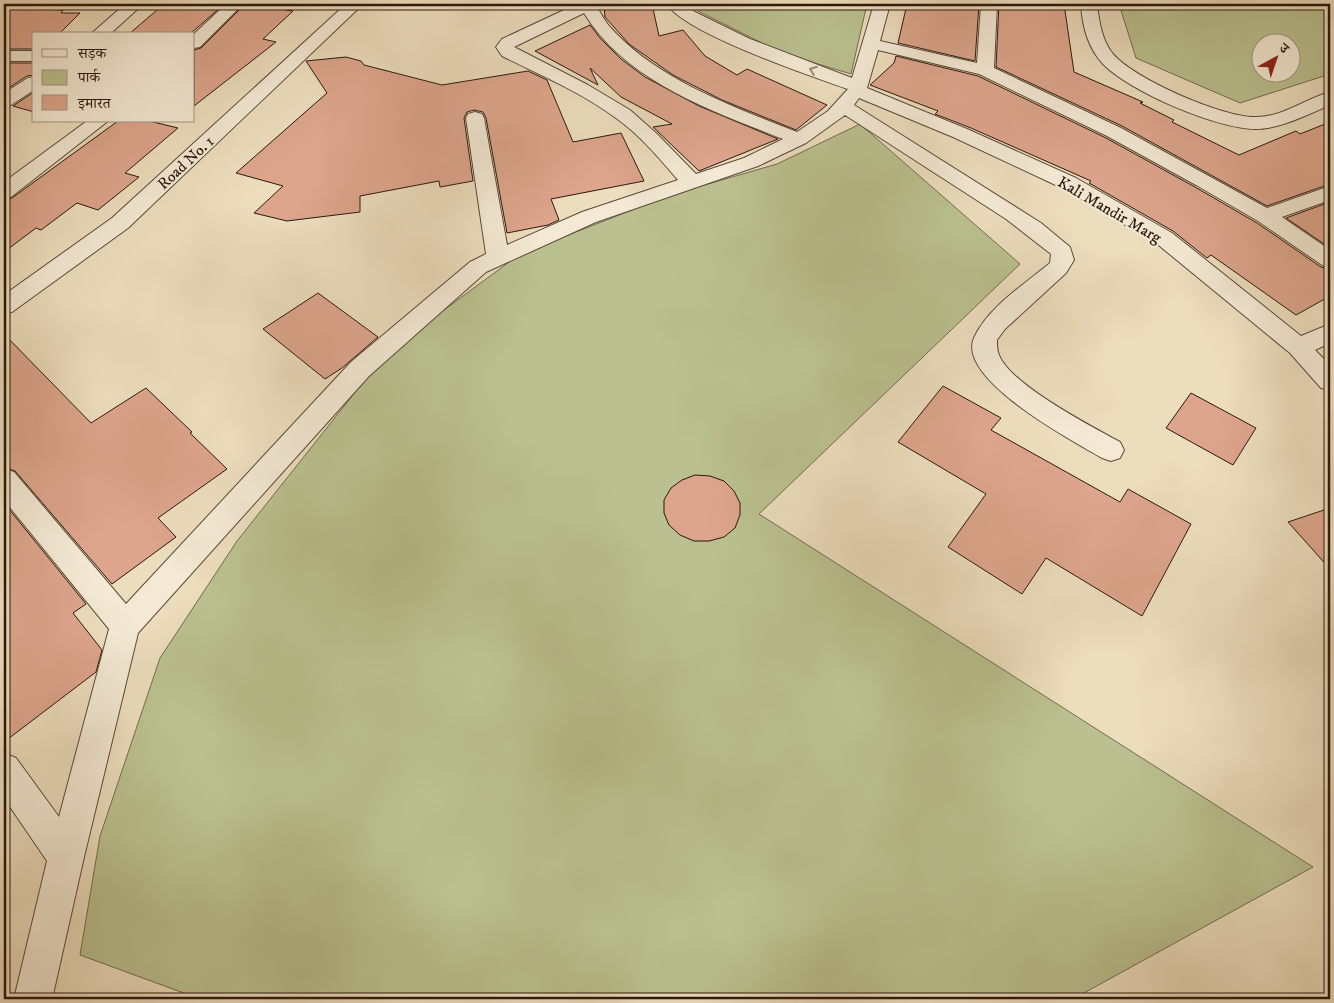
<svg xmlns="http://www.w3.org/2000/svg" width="1334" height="1003" font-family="'IM FELL DW Pica','Noto Serif Devanagari',serif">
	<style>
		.green { fill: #bac08f; stroke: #726c4e; fill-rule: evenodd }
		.building { fill: #dda58c; stroke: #2b180c }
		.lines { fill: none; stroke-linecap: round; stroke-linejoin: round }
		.minor-casing { stroke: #5b4938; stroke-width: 2 }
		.minor { fill: #f3e9d4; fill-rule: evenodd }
		.oneway { stroke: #998b7a }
		.labels { text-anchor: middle; stroke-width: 4; stroke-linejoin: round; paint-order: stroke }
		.far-street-label { font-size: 16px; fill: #2b180c; stroke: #f3e9d4 }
	</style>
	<rect width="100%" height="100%" fill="#ecddbd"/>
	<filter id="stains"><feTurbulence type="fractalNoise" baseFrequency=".004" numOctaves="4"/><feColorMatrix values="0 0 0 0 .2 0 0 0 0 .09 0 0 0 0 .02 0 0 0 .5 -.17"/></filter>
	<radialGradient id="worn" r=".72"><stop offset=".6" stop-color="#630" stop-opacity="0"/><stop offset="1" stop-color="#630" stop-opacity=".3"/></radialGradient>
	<g class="green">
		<polygon points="692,4 867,4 851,74 782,53 698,11"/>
		<path d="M1119 4H1330V74L1240 103 1136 58ZM1262 42H1292V72H1262Z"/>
		<polygon points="860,124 1020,264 759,514 1313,867 1073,999 200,999 80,955 100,836 160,658 237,541 387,352 520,254 670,195 777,164"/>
	</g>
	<g class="building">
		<polygon points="164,4 220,4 219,5 222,6 190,34 129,34"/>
		<polygon points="245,4 293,11 263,39 276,42 194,106 194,50 201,48"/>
		<polygon points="652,4 659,36 683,30 705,56 737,75 747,69 827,105 796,130 722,100 673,75 629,44 605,17 604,6"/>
		<polygon points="907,4 979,4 975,61 898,43"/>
		<polygon points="999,4 1064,4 1074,72 1143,102 1140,103 1174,120 1172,122 1239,155 1296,131 1300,134 1330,122 1330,184 1267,206 1122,126 996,67"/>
		<polygon points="4,7 63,10 61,13 80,13 59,34 34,34 34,49 4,49"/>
		<polygon points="590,25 600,38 621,59 645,77 699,106 778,139 699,171 653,127 672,124 621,97 590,68 598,85 535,51"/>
		<polygon points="896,56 978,76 1106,138 1195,187 1257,223 1321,267 1330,270 1330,296 1296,315 1211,255 1207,258 1173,231 1089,183 1091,181 971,128 935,114 938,111 870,85 894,63"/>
		<polygon points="346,57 361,61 364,65 442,85 528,71 547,80 573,142 621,133 644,181 551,199 559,220 548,225 507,233 486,118 483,112 474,110 467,112 464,118 473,181 440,187 439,181 360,196 360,212 287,221 254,213 283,186 236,173 327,93 306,61"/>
		<polygon points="4,63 34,63 34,75 27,76 4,91"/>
		<polygon points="34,92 34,112 13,106"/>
		<polygon points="118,121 149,121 178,128 125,173 139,177 98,210 77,203 41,230 36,228 4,252 4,200 12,198"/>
		<polygon points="1330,202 1330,248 1286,218"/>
		<polygon points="318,293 378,337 342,368 325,379 263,329"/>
		<polygon points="4,334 91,423 146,388 192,432 190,433 227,469 158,518 176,537 112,584 15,471 4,467"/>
		<polygon points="943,386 1001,418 991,430 1120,502 1128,489 1191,524 1142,616 1046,558 1022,594 948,547 986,494 898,442"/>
		<polygon points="1191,393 1256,428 1233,465 1166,428"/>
		<polygon points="695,475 710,476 724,481 734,491 740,503 740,515 735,528 724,537 709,541 694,541 680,535 669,525 664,513 664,500 671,488 682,480"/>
		<polygon points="4,503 86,604 73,613 102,650 96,672 4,742"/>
		<polygon points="1330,508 1330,569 1288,522"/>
	</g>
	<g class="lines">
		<defs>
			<g id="minor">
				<polygon points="125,4 143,4 110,34 91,34"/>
				<polygon points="226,4 243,4 200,47 194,48 194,34"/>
				<polygon points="346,4 363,4 128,228 12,312 4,314 4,295 112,218"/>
				<path d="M577 4H595C600 11 604 20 609 26 657 80 732 106 797 132L828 111 848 89C811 76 684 33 667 4H683L695 12 750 39 852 78 874 4H890L880 41 977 63 981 4H997L994 68 1121 128 1267 208 1330 186V200L1282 217 1330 250V268L1322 265 1258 221 1196 185 1107 136 979 74 878 50 867 88 967 129 1076 178 1172 233 1301 336 1330 324V343L1315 350 1330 365V390L1321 388 1290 353 1156 243 1062 188 953 137 859 98 854 105 1041 223 1070 247 1074 260 1066 273 1005 329 997 340C997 345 997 351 999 355 1011 385 1091 426 1120 442L1124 450 1120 458 1111 461 1102 458C1073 441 956 379 974 338 987 308 1026 283 1050 263L1051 254 1006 219 845 115 806 143 758 166 596 222 486 272 369 376 138 633 84 857 52 999H14L47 861 4 798V753L16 758 59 817 109 629 4 500V469L14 472 126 604 351 362 470 262 486 254 466 118 468 114 475 112 482 114 484 118 507 245 582 212 678 180C659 158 640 135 616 118 581 92 540 75 502 56L496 47 502 39ZM584 13C625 81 712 111 783 139L744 158 696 174 657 134 630 110 588 85 514 47Z"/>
				<path d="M1081 4H1097C1099 21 1102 41 1113 54 1134 79 1222 117 1254 117 1282 118 1304 99 1330 92V105C1306 115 1281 129 1255 129 1217 129 1129 91 1103 64 1088 48 1082 25 1081 4Z"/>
				<rect x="4" y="51" width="30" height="10"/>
				<polygon points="34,77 34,90 11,105 4,106 4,93 28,78"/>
				<polygon points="87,121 108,121 11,197 4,198 4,182"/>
			</g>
		</defs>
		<use href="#minor" class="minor-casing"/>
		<use href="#minor" class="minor"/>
	</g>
	<defs><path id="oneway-chevron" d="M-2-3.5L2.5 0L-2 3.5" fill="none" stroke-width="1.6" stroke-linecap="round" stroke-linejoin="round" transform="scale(1.25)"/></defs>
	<use class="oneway" href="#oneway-chevron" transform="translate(813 70) rotate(-160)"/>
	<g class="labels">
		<g class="far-street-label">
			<text transform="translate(185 162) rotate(-43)" y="6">Road No. 1</text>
			<text transform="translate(1110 209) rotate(30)" y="6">Kali Mandir Marg</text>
		</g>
	</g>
	<rect width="1334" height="1003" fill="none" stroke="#ecddbd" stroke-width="20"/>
	<rect x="5" y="5" width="1324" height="993" fill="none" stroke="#2b180c" stroke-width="2.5"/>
	<rect x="10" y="10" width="1314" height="983" fill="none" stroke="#2b180c"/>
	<rect x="32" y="32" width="162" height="90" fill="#f3e9d4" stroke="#a39584"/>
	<rect x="42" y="49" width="25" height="8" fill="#f3e9d4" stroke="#a39584"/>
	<text x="78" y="58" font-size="15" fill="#2b180c">सड़क</text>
	<rect x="42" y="70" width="25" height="15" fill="#bac08f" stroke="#a39584"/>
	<text x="78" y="82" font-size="15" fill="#2b180c">पार्क</text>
	<rect x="42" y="95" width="25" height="15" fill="#dda58c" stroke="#a39584"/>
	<text x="78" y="108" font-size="15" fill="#2b180c">इमारत</text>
	<g transform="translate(1276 58) rotate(40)"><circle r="24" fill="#f3e9d4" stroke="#a39584"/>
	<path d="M0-4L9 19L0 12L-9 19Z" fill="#8f2418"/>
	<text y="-8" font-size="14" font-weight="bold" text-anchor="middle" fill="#2b180c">उ</text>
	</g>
	<rect width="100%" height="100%" filter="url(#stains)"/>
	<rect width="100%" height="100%" fill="url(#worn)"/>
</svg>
